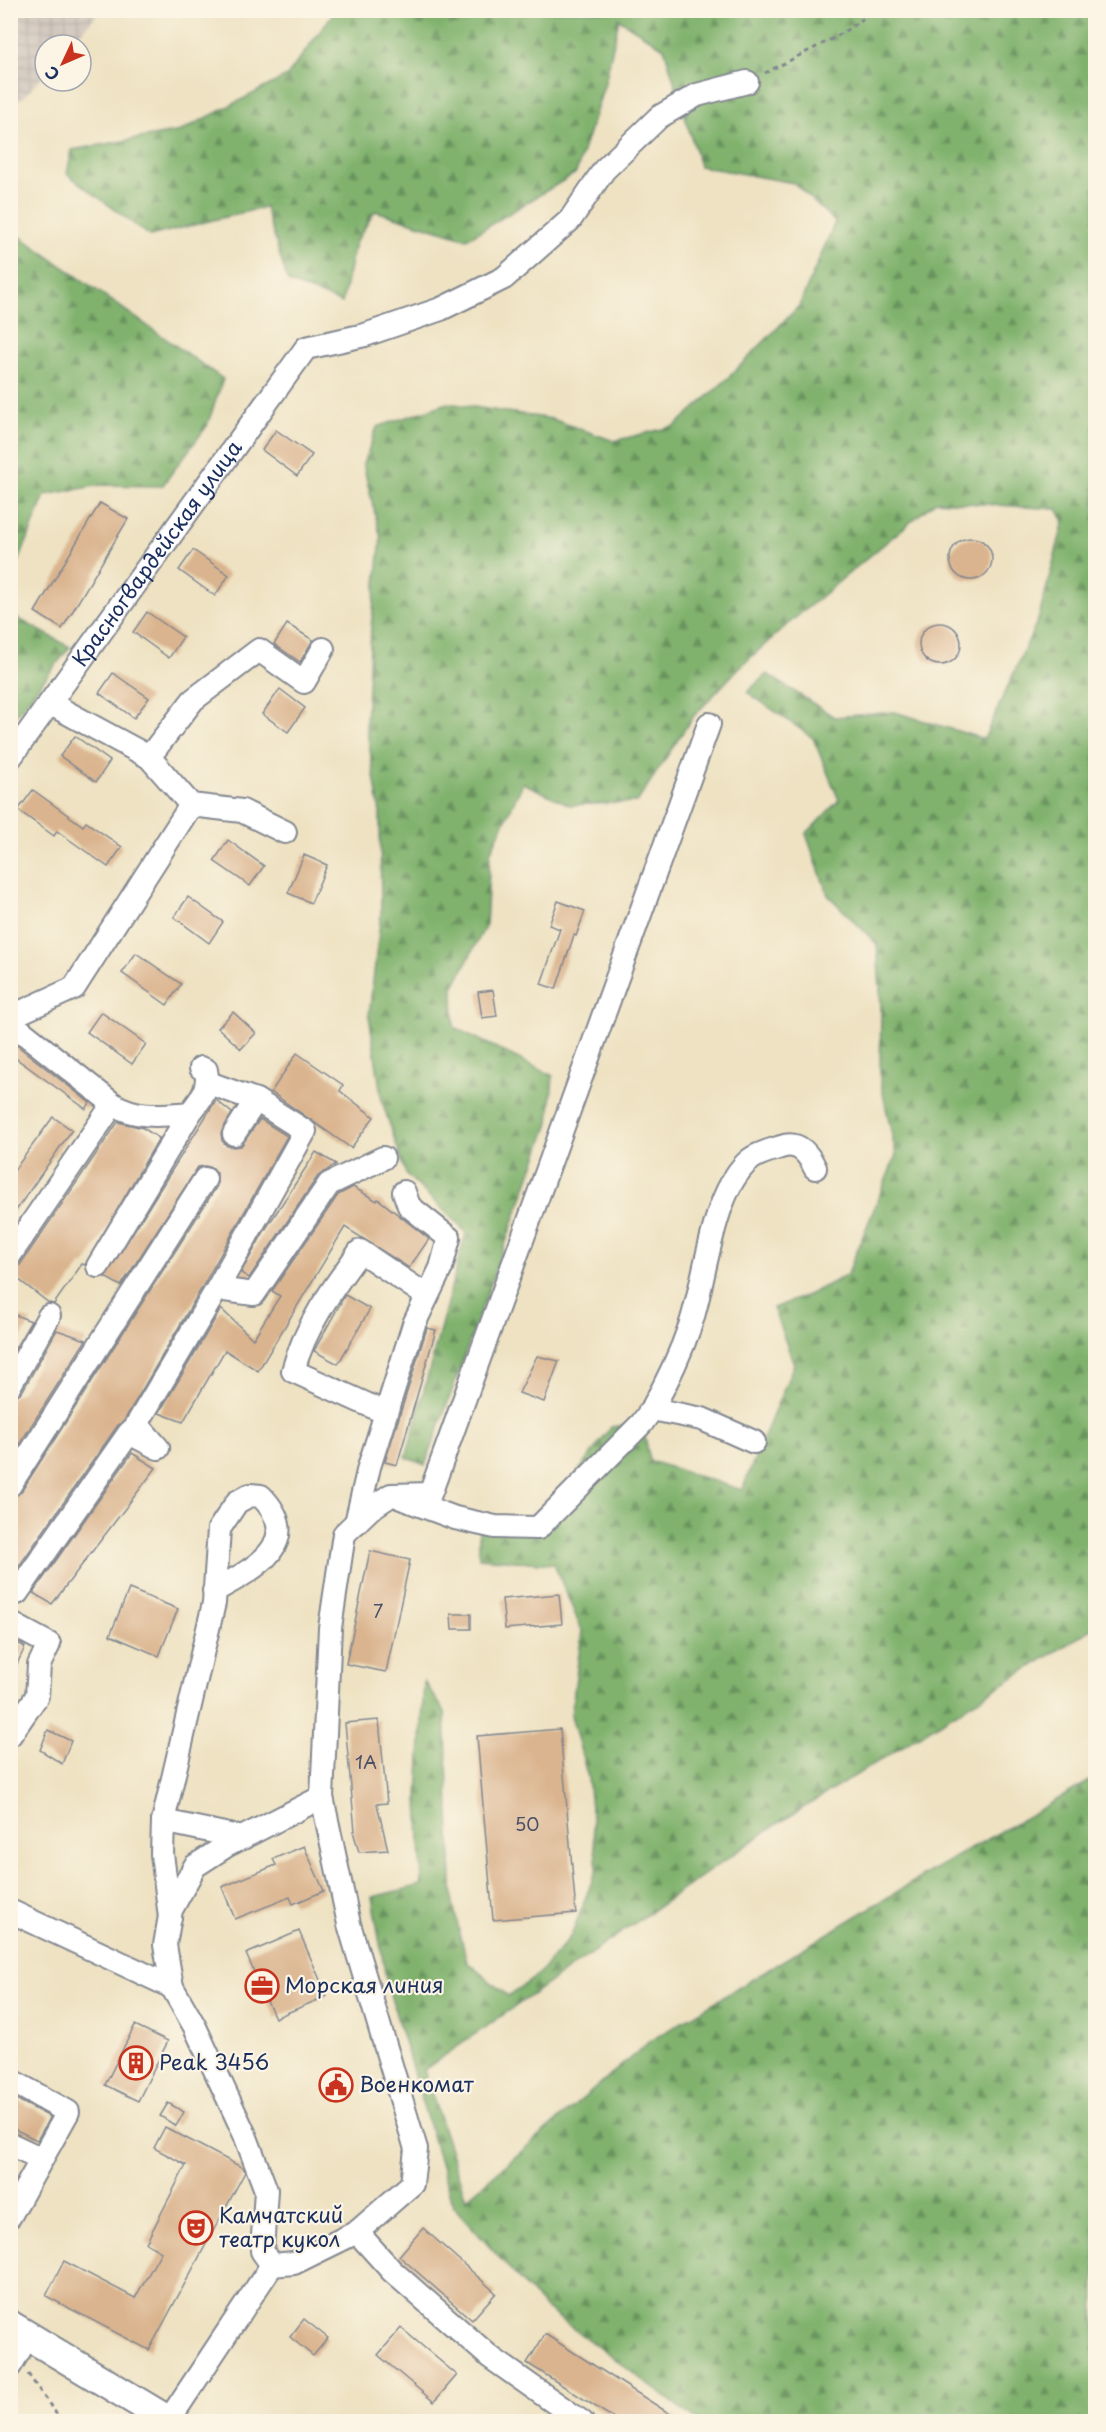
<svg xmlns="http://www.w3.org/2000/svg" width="1106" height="2432" font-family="'Playpen Sans',sans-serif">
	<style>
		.industrial { fill: url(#industrial-grid) }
		.forest { fill: url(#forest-firs); stroke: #4e7066; stroke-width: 1.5 }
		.building { fill: #dab48e }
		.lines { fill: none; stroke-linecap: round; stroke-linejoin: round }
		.minor-casing { stroke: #848890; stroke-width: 26 }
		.major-casing { stroke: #848890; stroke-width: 32 }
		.path { stroke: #848890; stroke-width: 3; stroke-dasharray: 4.5 4.5; stroke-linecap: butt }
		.minor { stroke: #fff; stroke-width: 22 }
		.major { stroke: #fff; stroke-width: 28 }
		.labels { text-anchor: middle; stroke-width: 4.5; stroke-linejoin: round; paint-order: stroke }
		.number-label { font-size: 18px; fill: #4b506a }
		.street-label { font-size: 21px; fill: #1b2f5e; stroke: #fcf5e5 }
		.poi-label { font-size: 21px; fill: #1b2f5e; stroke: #fcf5e5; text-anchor: start }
	</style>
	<defs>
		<pattern id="industrial-grid" width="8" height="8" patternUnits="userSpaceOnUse" patternTransform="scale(1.5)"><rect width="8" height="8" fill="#cdc2b9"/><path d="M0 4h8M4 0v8" fill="none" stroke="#afa7a1"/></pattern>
		<pattern id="forest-firs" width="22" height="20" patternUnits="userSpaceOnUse" patternTransform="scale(1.5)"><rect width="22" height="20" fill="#80b26d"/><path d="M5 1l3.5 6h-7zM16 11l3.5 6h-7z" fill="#68915d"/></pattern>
	</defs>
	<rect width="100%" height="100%" fill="#fcf5e5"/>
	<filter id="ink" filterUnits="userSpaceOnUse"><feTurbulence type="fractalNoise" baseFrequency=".0167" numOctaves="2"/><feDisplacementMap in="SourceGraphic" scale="12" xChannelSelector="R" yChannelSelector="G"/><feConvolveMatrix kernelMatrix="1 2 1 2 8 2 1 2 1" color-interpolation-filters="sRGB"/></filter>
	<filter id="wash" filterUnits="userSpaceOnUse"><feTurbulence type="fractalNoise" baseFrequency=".008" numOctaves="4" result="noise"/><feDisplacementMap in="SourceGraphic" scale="24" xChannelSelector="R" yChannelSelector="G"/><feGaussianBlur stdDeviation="1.35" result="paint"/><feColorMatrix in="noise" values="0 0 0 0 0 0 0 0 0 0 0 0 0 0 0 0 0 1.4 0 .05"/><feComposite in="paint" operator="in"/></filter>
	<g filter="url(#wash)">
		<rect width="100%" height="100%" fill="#eee2c2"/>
		<polygon class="industrial" points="11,10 100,11 69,45 45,45 45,73 23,98 11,101"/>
		<g class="forest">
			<polygon points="335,11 1095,11 1095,1627 774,1826 424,2070 466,2199 650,2041 933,1870 1095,1778 1095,2421 698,2421 544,2307 453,2206 387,1984 372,1897 422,1885 418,1797 424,1681 445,1712 453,1905 467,1962 508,1996 537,1976 571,1936 597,1868 588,1778 571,1715 582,1631 554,1564 479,1558 479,1530 545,1517 611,1427 642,1423 650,1461 742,1490 794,1364 773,1308 808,1295 847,1275 896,1155 880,1079 881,1006 877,944 828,895 806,834 839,800 813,738 747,692 767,674 834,717 895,712 984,739 1039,617 1064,521 1057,509 936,501 788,624 739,668 692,718 637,802 570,805 523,783 490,853 486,925 453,988 454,1027 553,1076 549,1123 425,1465 406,1457 466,1232 406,1174 382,1101 369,1015 381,914 380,813 366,725 371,628 381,538 363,464 377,427 448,403 552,419 614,441 675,426 727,379 799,306 835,222 794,183 700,166 664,48 619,19 605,83 576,173 467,239 375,211 355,243 342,303 288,282 265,207 150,236 67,174 72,150 181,131 287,76"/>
			<polygon points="11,230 223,379 207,426 162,486 101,485 45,495 12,579 15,617 70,647 11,721"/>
		</g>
		<g id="blocks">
			<g class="building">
				<polygon points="276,430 312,455 297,476 262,450"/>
				<polygon points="100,503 128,519 62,629 35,612"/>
				<circle cx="971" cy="559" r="21"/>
				<polygon points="193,550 229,575 215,596 179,570"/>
				<polygon points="147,612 183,637 169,658 133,632"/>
				<circle cx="940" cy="644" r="21"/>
				<polygon points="287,624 313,640 300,662 274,644"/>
				<polygon points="113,673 149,698 134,718 99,693"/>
				<polygon points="280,689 305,708 288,732 262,714"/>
				<polygon points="75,736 110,761 96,782 60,756"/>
				<polygon points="33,790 83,826 86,822 122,847 108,867 57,831 54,836 18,810"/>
				<polygon points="228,840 264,866 250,886 214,861"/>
				<polygon points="304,855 327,865 311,903 288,893"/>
				<polygon points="188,897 223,922 209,943 174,917"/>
				<polygon points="558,901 585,911 576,936 574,935 556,989 541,984 560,929 549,925"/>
				<polygon points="136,953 181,984 167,1005 122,973"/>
				<polygon points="493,990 497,1016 482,1018 478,992"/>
				<polygon points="101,1012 146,1044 132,1064 87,1032"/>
				<polygon points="233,1012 256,1033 241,1049 218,1028"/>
				<polygon points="10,1040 90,1103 86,1109 10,1054"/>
				<polygon points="297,1053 343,1085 340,1091 374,1117 351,1148 271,1092"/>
				<polygon points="216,1100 232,1113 221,1133 222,1141 227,1146 234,1147 241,1146 260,1119 287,1136 205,1282 124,1421 118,1425 12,1576 10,1498 21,1492 217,1186 217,1173 213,1168 205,1166 198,1167 121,1286 105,1277"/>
				<polygon points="53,1117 72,1130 10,1219 10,1176"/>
				<polygon points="118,1122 143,1128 159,1138 85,1265 82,1264 54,1304 49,1303 13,1275"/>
				<polygon points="316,1152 336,1164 318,1176 249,1278 241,1273 265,1230"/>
				<polygon points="353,1187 377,1201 378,1199 429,1239 409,1268 345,1227 258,1371 225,1350 183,1422 159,1413 221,1309 253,1339 280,1296 272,1291 338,1195"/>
				<polygon points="345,1295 370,1309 338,1364 314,1351"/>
				<polygon points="10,1313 31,1321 10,1357"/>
				<polygon points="427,1328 436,1330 397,1465 385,1462"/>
				<polygon points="57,1330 86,1340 10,1459 10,1398 22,1392"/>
				<polygon points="537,1356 559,1361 544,1402 519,1393"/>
				<polygon points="132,1453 156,1468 52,1604 33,1593"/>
				<polygon points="370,1551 410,1560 386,1672 346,1664"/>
				<polygon points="129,1589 178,1609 159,1656 110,1635"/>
				<polygon points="559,1594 562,1624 505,1629 502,1599"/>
				<polygon points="451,1614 471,1614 471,1629 452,1629"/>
				<polygon points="10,1639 25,1647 10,1679"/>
				<polygon points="379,1720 387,1803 377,1804 388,1850 359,1852 353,1831 355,1831 345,1723"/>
				<polygon points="560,1729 576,1913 493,1920 477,1736"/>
				<polygon points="48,1730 71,1741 62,1764 40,1750"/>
				<polygon points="304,1846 324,1891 293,1904 290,1897 235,1919 222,1887 276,1865 273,1859"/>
				<polygon points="299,1931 327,1996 275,2018 246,1954"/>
				<polygon points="135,2025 168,2041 138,2101 105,2085"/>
				<polygon points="10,2096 50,2117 37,2140 10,2127"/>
				<polygon points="168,2103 184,2112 176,2126 160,2116"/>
				<polygon points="165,2127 243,2168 245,2172 149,2350 46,2296 64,2261 135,2298 161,2252 146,2243 186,2165 154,2148"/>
				<polygon points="423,2228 496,2293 472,2320 399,2256"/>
				<polygon points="304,2319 328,2338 313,2356 290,2337"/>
				<polygon points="401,2328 457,2375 434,2402 378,2355"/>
				<polygon points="545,2334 681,2421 618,2421 527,2363"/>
			</g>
		</g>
	</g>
	<g filter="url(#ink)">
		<use href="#blocks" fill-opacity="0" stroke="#848890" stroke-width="1.5"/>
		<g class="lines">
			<defs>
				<g id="minor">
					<polyline points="51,704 149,757 191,805 242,811 285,832"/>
					<polyline points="149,757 193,700 259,650 304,682 323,649"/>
					<path id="s1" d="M10 758 306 348 365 335 441 309 504 278 570 220 604 170 659 117 697 95 747 82"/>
					<polyline points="10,1017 74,988 191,805"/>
					<path d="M10 1022 113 1104C137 1119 164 1115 190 1113 201 1099 210 1089 206 1070L201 1068"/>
					<polyline points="209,1083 256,1100 234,1134"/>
					<polyline points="10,1255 113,1104"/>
					<polyline points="98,1266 190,1113"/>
					<polyline points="217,1289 305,1131 256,1100"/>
					<polyline points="10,1385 49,1316"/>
					<path d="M652 1409C667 1382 680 1355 690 1326 706 1280 712 1189 751 1159 759 1153 771 1150 781 1147 798 1141 808 1153 815 1168"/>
					<path d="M386 1413 293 1371C305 1326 333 1288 360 1251L427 1296"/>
					<polyline points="10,1485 205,1179"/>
					<polyline points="401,1498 455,1518 495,1527 538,1528 642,1423 652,1409 702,1419 754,1442"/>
					<polyline points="356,1523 369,1467 414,1324 441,1268 449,1238 409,1206 404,1192"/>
					<polyline points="10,1589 17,1593 129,1433 158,1448 137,1424 217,1289 254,1294 329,1184 383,1158"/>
					<polyline points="10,1623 49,1644 39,1665 37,1696 10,1735"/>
					<polyline points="163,1821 243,1838"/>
					<polyline points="10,1911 172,1987"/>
					<path d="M170 1917 162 1854 163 1821 214 1603 219 1529 237 1502 250 1495 261 1496C307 1543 252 1570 214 1591"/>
					<polyline points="10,2080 68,2112 10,2216"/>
					<polyline points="10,2144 42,2159"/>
					<polyline points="357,2232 392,2271 490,2357 582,2422"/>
					<polyline points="272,2265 262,2251 266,2190 245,2135 195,2027 172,1987 165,1945 171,1910 195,1866 226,1846 322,1797"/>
					<polyline points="10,2366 28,2336"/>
					<polyline points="169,2420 272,2265 294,2263 357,2232 412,2184 416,2149 349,1924 322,1797 330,1628 344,1534 370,1509 391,1495 430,1494 709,724"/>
				</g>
				<polyline id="major" points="10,2325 171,2422"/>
			</defs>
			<use href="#minor" class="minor-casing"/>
			<use href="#major" class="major-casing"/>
			<g class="path">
				<polyline points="765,73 836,37 876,10"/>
				<polyline points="28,2374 62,2422"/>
			</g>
			<use href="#minor" class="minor"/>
			<use href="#major" class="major"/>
		</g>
	</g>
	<defs>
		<symbol id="office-ring" viewBox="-11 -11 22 22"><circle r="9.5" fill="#fcf5e5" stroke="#c8321e" stroke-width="1.5"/><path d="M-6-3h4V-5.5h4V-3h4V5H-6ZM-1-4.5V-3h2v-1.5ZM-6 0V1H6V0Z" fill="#c8321e"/></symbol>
		<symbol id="building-ring" viewBox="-11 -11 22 22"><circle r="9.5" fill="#fcf5e5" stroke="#c8321e" stroke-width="1.5"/><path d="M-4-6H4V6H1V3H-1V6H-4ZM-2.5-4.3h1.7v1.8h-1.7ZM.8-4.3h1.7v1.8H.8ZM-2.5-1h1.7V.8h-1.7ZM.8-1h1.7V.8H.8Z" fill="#c8321e"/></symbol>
		<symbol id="civic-ring" viewBox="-11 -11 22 22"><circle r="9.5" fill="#fcf5e5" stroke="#c8321e" stroke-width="1.5"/><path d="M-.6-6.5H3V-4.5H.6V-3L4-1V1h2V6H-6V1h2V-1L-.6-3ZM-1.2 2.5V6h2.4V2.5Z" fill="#c8321e"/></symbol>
		<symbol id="theatre-ring" viewBox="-11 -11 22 22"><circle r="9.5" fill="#fcf5e5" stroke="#c8321e" stroke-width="1.5"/><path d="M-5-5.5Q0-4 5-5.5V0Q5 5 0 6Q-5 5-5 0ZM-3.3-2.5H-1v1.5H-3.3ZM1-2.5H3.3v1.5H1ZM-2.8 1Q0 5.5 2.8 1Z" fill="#c8321e"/></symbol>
	</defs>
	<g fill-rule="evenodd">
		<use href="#office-ring" x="243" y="1967" width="38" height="38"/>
		<use href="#building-ring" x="117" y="2044" width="38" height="38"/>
		<use href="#civic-ring" x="317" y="2066" width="38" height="38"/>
		<use href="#theatre-ring" x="177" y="2209" width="38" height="38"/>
	</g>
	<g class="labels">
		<g class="number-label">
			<text x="378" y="1618">7</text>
			<text x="366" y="1769">1А</text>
			<text x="527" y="1831">50</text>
		</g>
		<g class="street-label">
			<text dy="7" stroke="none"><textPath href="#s1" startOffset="252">Красногвардейская улица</textPath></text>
		</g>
		<g class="poi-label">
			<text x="285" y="1993">Морская линия</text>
			<text x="159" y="2070">Peak 3456</text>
			<text x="359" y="2092">Военкомат</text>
			<text x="219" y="2223">Камчатский<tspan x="219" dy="24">театр кукол</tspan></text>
		</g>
	</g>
	<rect width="1106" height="2432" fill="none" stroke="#fcf5e5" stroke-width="36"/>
	<g transform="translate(63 63) rotate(226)"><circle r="28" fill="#fcf5e5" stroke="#a2a6af" stroke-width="1.5"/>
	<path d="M0-4.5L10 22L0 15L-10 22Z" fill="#c8321e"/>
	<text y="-9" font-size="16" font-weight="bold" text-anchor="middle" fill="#1b2f5e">С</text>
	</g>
</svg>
